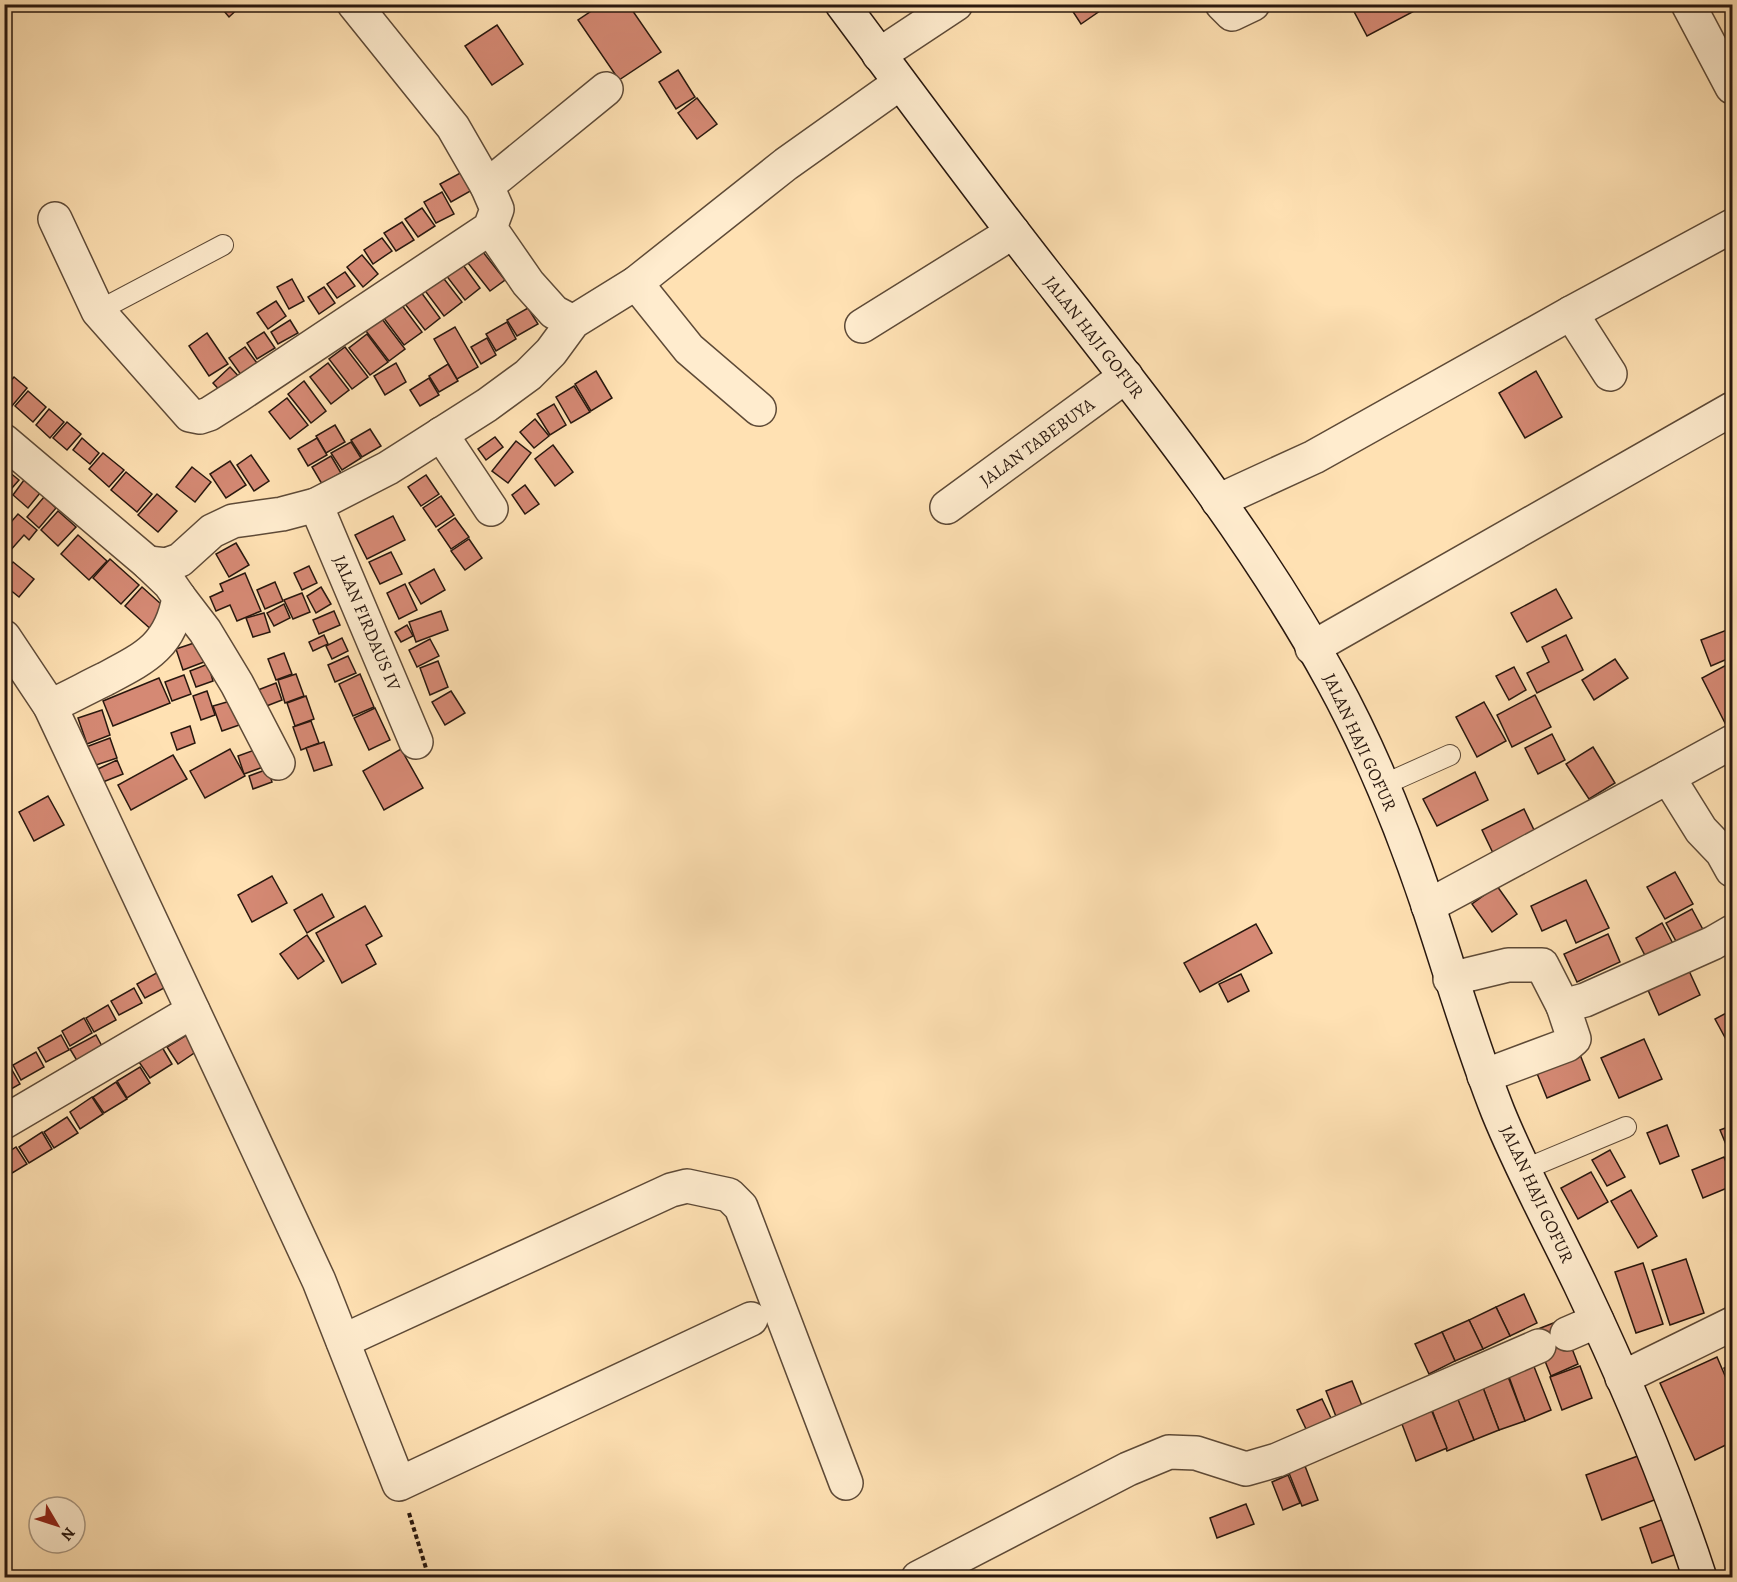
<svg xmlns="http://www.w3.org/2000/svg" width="1737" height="1582" font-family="Alegreya,serif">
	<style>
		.building { fill: #d58974; stroke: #28170e; stroke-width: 1.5 }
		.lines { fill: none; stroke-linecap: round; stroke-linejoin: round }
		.lane-casing { stroke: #5e4a37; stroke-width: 22 }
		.street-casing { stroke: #5e4a37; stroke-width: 36 }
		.secondary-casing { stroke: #28170e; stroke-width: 36 }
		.path { stroke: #28170e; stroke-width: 4; stroke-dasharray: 4.5 3; stroke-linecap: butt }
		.lane { stroke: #ffecce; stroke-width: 20 }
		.street { stroke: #ffecce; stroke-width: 33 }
		.secondary { stroke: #ffecce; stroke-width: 33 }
		.labels { text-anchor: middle; stroke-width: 5; stroke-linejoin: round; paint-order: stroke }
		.street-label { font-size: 18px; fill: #28170e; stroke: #ffecce }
	</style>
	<rect width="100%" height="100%" fill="#ffe1b3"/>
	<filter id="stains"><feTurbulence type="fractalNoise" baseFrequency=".00333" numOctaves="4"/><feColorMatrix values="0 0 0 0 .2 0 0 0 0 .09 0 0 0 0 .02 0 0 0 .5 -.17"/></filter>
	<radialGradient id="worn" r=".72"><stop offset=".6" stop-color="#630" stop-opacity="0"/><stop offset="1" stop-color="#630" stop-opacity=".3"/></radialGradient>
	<g class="building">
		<polygon points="218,4 243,4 229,17"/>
		<polygon points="602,4 628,4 661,52 619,80 578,20"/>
		<polygon points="1068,4 1110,4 1081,24"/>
		<polygon points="1350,4 1418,4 1420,8 1367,36"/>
		<polygon points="497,25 523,64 492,85 465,46"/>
		<polygon points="678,70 695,97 676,109 659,82"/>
		<polygon points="697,98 717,124 697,139 678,113"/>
		<polygon points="464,171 474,189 451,202 440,184"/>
		<polygon points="442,192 454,214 436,223 424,202"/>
		<polygon points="422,208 435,226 418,237 405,219"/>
		<polygon points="402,222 414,240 396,251 384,233"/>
		<polygon points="382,238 392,251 373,264 364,250"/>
		<polygon points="479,247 505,280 490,291 464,258"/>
		<polygon points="362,255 378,274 363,287 347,267"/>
		<polygon points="458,258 480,288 465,300 442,270"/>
		<polygon points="345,272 355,286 337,298 327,284"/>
		<polygon points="441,275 462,302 444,316 423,288"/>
		<polygon points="292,279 304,301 289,309 277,287"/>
		<polygon points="324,287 335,303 319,314 308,297"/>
		<polygon points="418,288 440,318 425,330 402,300"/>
		<polygon points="276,301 286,316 268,329 257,313"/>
		<polygon points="401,304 422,332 404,345 383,317"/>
		<polygon points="528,308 538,324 517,336 507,320"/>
		<polygon points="382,319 405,349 389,361 366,331"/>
		<polygon points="290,320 298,333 278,344 271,332"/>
		<polygon points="507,322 516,339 496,351 486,334"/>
		<polygon points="455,327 478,367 457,379 434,339"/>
		<polygon points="264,332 275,348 257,359 247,343"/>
		<polygon points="207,333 228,364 209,376 189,346"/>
		<polygon points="367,334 388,362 370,375 349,348"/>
		<polygon points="487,338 496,355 481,364 471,347"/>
		<polygon points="245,347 260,367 244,379 229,358"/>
		<polygon points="345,347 368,377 352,389 329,359"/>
		<polygon points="328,363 349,390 331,404 310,377"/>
		<polygon points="396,363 406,382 385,395 374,376"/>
		<polygon points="448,364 458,381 439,392 429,376"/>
		<polygon points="230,367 243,381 225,396 213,383"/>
		<polygon points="596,371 612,398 591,411 575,384"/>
		<polygon points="1536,371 1562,417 1525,438 1499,393"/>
		<polygon points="14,377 27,388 12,406 4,399 4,388"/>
		<polygon points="429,378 439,395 420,406 410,390"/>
		<polygon points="304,381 326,411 311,423 288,394"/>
		<polygon points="574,386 590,412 571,423 556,397"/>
		<polygon points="28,391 46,407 33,422 15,406"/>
		<polygon points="287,398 308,425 290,439 269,412"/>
		<polygon points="554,404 566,425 550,435 537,414"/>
		<polygon points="49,409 64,422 50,438 36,425"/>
		<polygon points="535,419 549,436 534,448 520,432"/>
		<polygon points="67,422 81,434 67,450 53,438"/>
		<polygon points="335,425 345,442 326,453 316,436"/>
		<polygon points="370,429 381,446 362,457 351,440"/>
		<polygon points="495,437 503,447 486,460 478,449"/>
		<polygon points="82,438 99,453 90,464 73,450"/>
		<polygon points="317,438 327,455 308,466 298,449"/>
		<polygon points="516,441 531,453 508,483 492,471"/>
		<polygon points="351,442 361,458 342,470 331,453"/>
		<polygon points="553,445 573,472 555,486 535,459"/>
		<polygon points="103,453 124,470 109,487 89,469"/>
		<polygon points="251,455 269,481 254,491 237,465"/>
		<polygon points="331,456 341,473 322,484 312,467"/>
		<polygon points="230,461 246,485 226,498 210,474"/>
		<polygon points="192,467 211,482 195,502 176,487"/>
		<polygon points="4,468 19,480 4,497"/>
		<polygon points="126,472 152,494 137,512 111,490"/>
		<polygon points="426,475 439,494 421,506 408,487"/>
		<polygon points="24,480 40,493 28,508 13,495"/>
		<polygon points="525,485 539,504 525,514 512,495"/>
		<polygon points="157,494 177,511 158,532 138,515"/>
		<polygon points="441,496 454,515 436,527 423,508"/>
		<polygon points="44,497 56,508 39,528 27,517"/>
		<polygon points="58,511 76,527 58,546 41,530"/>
		<polygon points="18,514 37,530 29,540 24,535 9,552 4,548 4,530"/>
		<polygon points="393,516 405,540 367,559 355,535"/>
		<polygon points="455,518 469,537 451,549 438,530"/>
		<polygon points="78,535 107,561 89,580 61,554"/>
		<polygon points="469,539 482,558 465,570 451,551"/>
		<polygon points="236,543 249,565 229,577 216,554"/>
		<polygon points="391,552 402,574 380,584 369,562"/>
		<polygon points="110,559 139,585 121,604 93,578"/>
		<polygon points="13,562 34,579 19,597 4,585 4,572"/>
		<polygon points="309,566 317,583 302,590 294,573"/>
		<polygon points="434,569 445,590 421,604 409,583"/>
		<polygon points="245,573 261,611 237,621 230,605 216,611 210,597 223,591 220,584"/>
		<polygon points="275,582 283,601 265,609 257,590"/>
		<polygon points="405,584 417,610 399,619 387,593"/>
		<polygon points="142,587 171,613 154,632 125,606"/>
		<polygon points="321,587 331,604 316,613 307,596"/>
		<polygon points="1556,589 1572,618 1527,642 1511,613"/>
		<polygon points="302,593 310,612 293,619 284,600"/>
		<polygon points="284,604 290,618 274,626 267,613"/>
		<polygon points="334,611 340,625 319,634 313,620"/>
		<polygon points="441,611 448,630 416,642 409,622"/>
		<polygon points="264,613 270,632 253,637 246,618"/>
		<polygon points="407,625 413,636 401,642 395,632"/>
		<polygon points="1732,628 1732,657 1711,666 1701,640"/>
		<polygon points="324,635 328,644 313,651 309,642"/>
		<polygon points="1566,635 1583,670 1537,693 1527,673 1549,662 1542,647"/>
		<polygon points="342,638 348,651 332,659 326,646"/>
		<polygon points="430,639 439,656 417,667 409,650"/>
		<polygon points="197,642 204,662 183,670 176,649"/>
		<polygon points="284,653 292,674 276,680 268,659"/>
		<polygon points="348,656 356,673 335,682 328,665"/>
		<polygon points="1615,659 1628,678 1594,700 1582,680"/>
		<polygon points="438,661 448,687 430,695 420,668"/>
		<polygon points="1732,662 1732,719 1725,723 1702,678"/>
		<polygon points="208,664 213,681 196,687 190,671"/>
		<polygon points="1514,667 1526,690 1509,700 1496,676"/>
		<polygon points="296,674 304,696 285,703 278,680"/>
		<polygon points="360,674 374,707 353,716 339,684"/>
		<polygon points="184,675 191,694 172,701 165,682"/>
		<polygon points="159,678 170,703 113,726 103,701"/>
		<polygon points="276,683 282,700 264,707 258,690"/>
		<polygon points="207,691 215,715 201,720 193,696"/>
		<polygon points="451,691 465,713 445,725 432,702"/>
		<polygon points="1535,695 1551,727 1512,747 1497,715"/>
		<polygon points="306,696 314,719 295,726 287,703"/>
		<polygon points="234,700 242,724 222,731 213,706"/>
		<polygon points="1484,702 1506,741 1477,757 1456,717"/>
		<polygon points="375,708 390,740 369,750 354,718"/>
		<polygon points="102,710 110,735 87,744 78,718"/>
		<polygon points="311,721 319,743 301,750 293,727"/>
		<polygon points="190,726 195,743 177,750 171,733"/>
		<polygon points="1552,734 1565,760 1538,774 1525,748"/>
		<polygon points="110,738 117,758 93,766 86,747"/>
		<polygon points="324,742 332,765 314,771 306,748"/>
		<polygon points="1593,747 1615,783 1589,799 1566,764"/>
		<polygon points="260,748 266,766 244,774 238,756"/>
		<polygon points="230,749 245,776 205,798 190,771"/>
		<polygon points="401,749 423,788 384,810 363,771"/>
		<polygon points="173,755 187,779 131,810 118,785"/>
		<polygon points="117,760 123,774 103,782 98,769"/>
		<polygon points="268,769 272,782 253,789 249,776"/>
		<polygon points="1475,772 1488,800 1437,826 1423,799"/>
		<polygon points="48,796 64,825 34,841 19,812"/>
		<polygon points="1524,809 1535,832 1493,853 1482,830"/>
		<polygon points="1675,872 1693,904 1665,919 1647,887"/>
		<polygon points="272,876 287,903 252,922 238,895"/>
		<polygon points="1586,880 1609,928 1576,943 1566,920 1542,931 1531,906"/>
		<polygon points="1497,886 1517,914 1492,932 1472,904"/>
		<polygon points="322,894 334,917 307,933 294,910"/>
		<polygon points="365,906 382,936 366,945 376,964 342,983 316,933"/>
		<polygon points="1692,909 1708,939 1682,952 1666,923"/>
		<polygon points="1662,923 1678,953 1651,967 1636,938"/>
		<polygon points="1256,924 1272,953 1200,992 1184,963"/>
		<polygon points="1608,934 1620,962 1577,982 1564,954"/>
		<polygon points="307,935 324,961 298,979 280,954"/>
		<polygon points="1685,962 1700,995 1659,1015 1644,981"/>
		<polygon points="160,971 168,986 145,998 137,984"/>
		<polygon points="1241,974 1249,991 1228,1002 1219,984"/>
		<polygon points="134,988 142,1003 119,1015 111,1001"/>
		<polygon points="108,1005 116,1020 94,1032 86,1018"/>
		<polygon points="1732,1010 1732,1040 1728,1043 1715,1019"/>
		<polygon points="84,1018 92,1033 70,1046 62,1031"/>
		<polygon points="190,1033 200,1049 178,1064 167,1047"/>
		<polygon points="61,1035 69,1050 46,1062 38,1048"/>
		<polygon points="96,1035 104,1050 79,1064 70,1049"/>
		<polygon points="1644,1039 1662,1079 1619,1098 1601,1058"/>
		<polygon points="162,1047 172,1064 150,1078 139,1062"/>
		<polygon points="36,1052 44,1067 21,1080 13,1065"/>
		<polygon points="1579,1052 1590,1080 1547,1098 1536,1071"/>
		<polygon points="140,1067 150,1083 127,1098 117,1081"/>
		<polygon points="12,1070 20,1084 4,1093 4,1074"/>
		<polygon points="116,1082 127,1099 104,1113 93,1097"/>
		<polygon points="92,1097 103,1114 80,1129 70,1112"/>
		<polygon points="67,1117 78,1133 54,1148 44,1132"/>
		<polygon points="1732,1119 1732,1159 1720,1130 1728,1127 1726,1122"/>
		<polygon points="1667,1125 1679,1156 1660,1164 1647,1133"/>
		<polygon points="42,1132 52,1149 29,1163 19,1147"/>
		<polygon points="16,1147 27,1164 4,1178 4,1155"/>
		<polygon points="1610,1150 1625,1177 1607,1186 1592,1160"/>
		<polygon points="1724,1157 1732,1178 1732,1186 1703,1198 1692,1170"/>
		<polygon points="1591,1172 1608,1202 1578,1219 1561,1188"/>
		<polygon points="1631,1190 1657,1236 1638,1248 1611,1201"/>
		<polygon points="1686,1259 1704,1313 1670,1325 1652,1270"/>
		<polygon points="1643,1263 1663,1324 1636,1333 1615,1272"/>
		<polygon points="1524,1294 1537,1323 1510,1336 1496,1307"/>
		<polygon points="1496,1307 1510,1336 1483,1349 1469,1320"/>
		<polygon points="1469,1320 1483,1349 1455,1361 1442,1332"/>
		<polygon points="1561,1320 1578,1364 1551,1376 1533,1331"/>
		<polygon points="1442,1332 1455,1361 1429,1374 1415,1344"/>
		<polygon points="1717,1357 1732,1392 1732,1442 1695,1460 1660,1383"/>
		<polygon points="1533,1364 1551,1410 1525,1421 1508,1374"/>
		<polygon points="1732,1364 1732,1387 1724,1368"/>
		<polygon points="1580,1366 1592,1398 1562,1410 1550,1377"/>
		<polygon points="1507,1374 1525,1421 1499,1430 1482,1385"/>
		<polygon points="1352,1381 1363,1408 1337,1419 1326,1391"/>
		<polygon points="1482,1385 1499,1430 1474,1440 1456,1396"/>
		<polygon points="1457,1397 1474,1440 1447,1451 1431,1407"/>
		<polygon points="1322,1399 1332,1420 1307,1431 1297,1410"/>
		<polygon points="1430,1407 1447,1448 1416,1461 1400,1419"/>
		<polygon points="1646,1453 1662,1497 1602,1520 1586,1475"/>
		<polygon points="1305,1466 1318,1500 1302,1506 1289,1473"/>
		<polygon points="1288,1475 1300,1503 1283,1510 1272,1482"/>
		<polygon points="1246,1504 1254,1524 1217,1538 1210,1518"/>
		<polygon points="1672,1516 1685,1551 1652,1563 1640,1528"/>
	</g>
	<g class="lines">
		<defs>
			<g id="lane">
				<polyline points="98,311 223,245"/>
				<polyline points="1383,785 1450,755"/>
				<polyline points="1523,1170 1626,1127"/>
			</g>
			<g id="street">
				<polyline points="354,4 453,127 487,186"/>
				<polyline points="1222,4 1232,14 1253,4"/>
				<polyline points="1688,4 1732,87"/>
				<polyline points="879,55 956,4"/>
				<polyline points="55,219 98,311 190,415 200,417 209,414 239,395 490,228 497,209 487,186 606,89"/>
				<polyline points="490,228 528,283 554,312 573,322"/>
				<polyline points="636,283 689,349 759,409"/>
				<polyline points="1571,313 1610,374"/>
				<polyline points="862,326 1013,232"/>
				<polyline points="441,434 491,509"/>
				<path d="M4 441 148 563 170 584 179 597C171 646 145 658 105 679 86 688 69 698 50 706"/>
				<polyline points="1218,501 1314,457 1571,313 1732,226"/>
				<polyline points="316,505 416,742"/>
				<polyline points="947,507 1126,376"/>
				<polyline points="148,563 166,565 180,560 212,531 233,521 282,514 316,505 388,468 487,405 528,375 551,352 573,322 636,283 786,164 900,83"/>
				<polyline points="179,597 205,631 237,684 278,763"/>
				<polyline points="4,637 50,706 234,1098 319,1281 399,1484 751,1319"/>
				<polyline points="1312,648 1732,409"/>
				<polyline points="1668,777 1732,742"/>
				<polyline points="1428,906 1668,777 1701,830 1722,852 1732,870"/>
				<polyline points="1450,979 1508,965 1542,965 1563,1006 1585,1000 1713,943 1732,932"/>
				<polyline points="1484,1076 1567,1045 1574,1039 1563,1006"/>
				<polyline points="4,1122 193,1011"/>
				<polyline points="1567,1334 1597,1321"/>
				<polyline points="343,1341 671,1190 687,1186 729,1195 741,1207 846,1483"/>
				<polyline points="1622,1378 1732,1324"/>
				<polyline points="918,1578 1128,1469 1169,1452 1196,1453 1246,1469 1277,1460 1539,1346"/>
			</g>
			<path id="secondary" d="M842 4C909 94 975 184 1044 272 1147 403 1252 534 1332 680 1371 751 1402 828 1428 905 1451 974 1471 1044 1498 1112 1522 1171 1552 1226 1580 1284 1625 1379 1667 1477 1700 1578"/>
		</defs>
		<use href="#lane" class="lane-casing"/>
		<use href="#street" class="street-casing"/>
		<use href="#secondary" class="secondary-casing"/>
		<polyline class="path" points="409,1513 429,1578"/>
		<use href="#lane" class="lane"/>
		<use href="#street" class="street"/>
		<use href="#secondary" class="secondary"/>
	</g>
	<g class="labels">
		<g class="street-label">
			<text transform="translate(1094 337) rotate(52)" y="6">JALAN HAJI GOFUR</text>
			<text transform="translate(1037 442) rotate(-36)" y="6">JALAN TABEBUYA</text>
			<text transform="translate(367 623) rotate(67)" y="6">JALAN FIRDAUS IV</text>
			<text transform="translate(1360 742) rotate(65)" y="6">JALAN HAJI GOFUR</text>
			<text transform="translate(1537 1194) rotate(65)" y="6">JALAN HAJI GOFUR</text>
		</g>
	</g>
	<rect width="1737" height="1582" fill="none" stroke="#ffe1b3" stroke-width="24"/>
	<rect x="6" y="6" width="1725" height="1570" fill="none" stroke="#28170e" stroke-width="3"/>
	<rect x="12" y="12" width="1713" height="1558" fill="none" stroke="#28170e" stroke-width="1.5"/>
	<g transform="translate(57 1525) rotate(129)"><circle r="28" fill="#ffecce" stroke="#a99781" stroke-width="1.5"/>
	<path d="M0-4.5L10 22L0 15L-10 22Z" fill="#8f2418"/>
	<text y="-9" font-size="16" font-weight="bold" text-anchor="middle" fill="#28170e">N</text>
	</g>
	<rect width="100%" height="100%" filter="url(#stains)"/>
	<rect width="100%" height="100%" fill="url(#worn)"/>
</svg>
